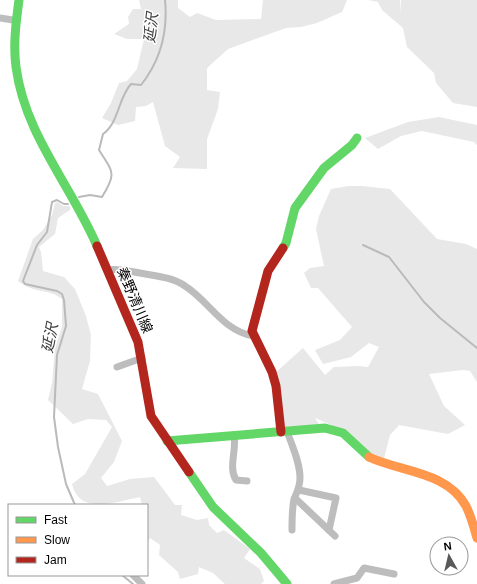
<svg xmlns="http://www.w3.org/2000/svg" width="477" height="584" font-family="Helvetica,'Noto Sans JP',sans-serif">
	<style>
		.green { fill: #e8e8e8 }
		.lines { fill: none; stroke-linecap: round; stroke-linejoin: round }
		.stream { stroke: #bababa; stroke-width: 2 }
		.street { stroke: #bdbdbd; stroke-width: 7 }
		.fast { stroke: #63d668; stroke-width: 9 }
		.slow { stroke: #ff974d; stroke-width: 9 }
		.jam { stroke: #b3261e; stroke-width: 9 }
		.labels { text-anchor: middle; stroke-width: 3; stroke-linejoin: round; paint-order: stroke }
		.street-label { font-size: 14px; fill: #000; stroke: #fff }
		.water-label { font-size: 15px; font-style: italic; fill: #3e3e3e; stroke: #fff }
	</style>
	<rect width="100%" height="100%" fill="#fff"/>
	<g class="green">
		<polygon points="139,0 178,0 178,8 190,17 197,13 216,20 261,19 263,0 347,0 342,12 317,23 301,27 286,28 228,49 207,68 207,90 220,92 218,109 207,139 207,169 173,168 180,157 165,146 153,102 146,106 136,107 135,121 118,125 102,118 111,103 119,83 127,81 137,69 144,39 127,39 114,34 129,24 128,17 133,9 141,9"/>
		<polygon points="368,0 400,0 400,13 401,0 477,0 477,107 453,103 436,83 434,73 407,47 403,28 382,10 378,2"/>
		<polygon points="439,117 477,125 477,145 474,142 422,131 401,136 378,149 365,138 408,122"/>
		<polygon points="348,186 362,186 390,189 437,239 466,244 477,249 477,382 470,371 463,370 429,374 444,406 465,425 448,434 399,425 390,435 384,458 371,453 336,427 315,418 320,426 285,427 275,373 303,348 325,375 334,367 358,366 368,367 379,347 369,343 351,357 323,364 315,350 340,340 352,327 318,288 311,288 304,273 310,268 324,266 316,229 319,216 331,189"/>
		<path d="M58 202 63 206H70V210L58 218 55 234 39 247 41 252 43 271 64 277 75 289 86 316 91 335 90 361 82 389 98 394 122 441 114 462 101 478 107 486 130 479 154 477 175 505H182L181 515 197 520 208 518 209 525 217 533 224 530 250 549 244 558 260 569 264 581 261 584H225L213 573 199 567 198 574 180 579 178 572 159 555 160 545 150 538 147 543V505H142L140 497C118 501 80 517 72 484L85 474 112 427 106 420 88 419 73 424 48 400 52 383 55 348 62 327V299C48 288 34 294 18 281L33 239 43 230 52 215 55 203Z"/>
	</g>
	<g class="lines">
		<g class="stream">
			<path d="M79 197 90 195 102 197C117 173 113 172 99 150L103 134C119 123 118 98 131 84L141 85C160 61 168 31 165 0"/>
			<polyline points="68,204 64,204 57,200 52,202 47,232 37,245 23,281 25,284 57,291 62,294 64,300 66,326 57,355 54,417 58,447 66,484 75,505"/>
			<polyline points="363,245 389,257 424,302 440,318 477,348"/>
			<polyline points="122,575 133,584"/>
		</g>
		<g class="street">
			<polyline points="0,18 13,20"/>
			<path d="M107 270C118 268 129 271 140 273 155 276 172 277 185 286 209 301 223 331 253 336"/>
			<polyline points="117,367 142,358"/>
			<path d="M287 431C292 446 300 462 300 478 300 487 297 492 294 499 292 509 292 520 292 530"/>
			<path d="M234 435C237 449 228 468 236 480L247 481"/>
			<polyline points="299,490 336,498 329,530"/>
			<polyline points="295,498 335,536"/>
			<polyline points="133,575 142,584"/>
			<polyline points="334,584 357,578 364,568 394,574"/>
		</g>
		<g class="fast">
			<path d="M19 0C16 22 13 45 16 67 25 135 71 185 97 246"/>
			<polyline points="283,248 286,243 295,208 324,168 352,145 357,138"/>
			<polyline points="167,441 325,428 343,433 369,457"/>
			<polyline points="189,472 213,507 261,553 287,584"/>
		</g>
		<path class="slow" d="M369 457C400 472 447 471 466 506 471 516 474 527 477 538"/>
		<g class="jam">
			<polyline points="97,246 138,342 151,416 189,472"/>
			<polyline points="281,432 276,386 272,372 252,331 268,271 283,248"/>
		</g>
	</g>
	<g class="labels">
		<g class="street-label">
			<text transform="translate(135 300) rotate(67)" y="5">秦野清川線</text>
		</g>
		<g class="water-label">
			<text transform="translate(151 28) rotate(-83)" y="5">延沢</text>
			<text transform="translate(50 338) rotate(-79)" y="5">延沢</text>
		</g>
	</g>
	<rect x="8" y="504" width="140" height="72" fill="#ffffff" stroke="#999999"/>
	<rect x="16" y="517" width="20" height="6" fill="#63d668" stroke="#999999"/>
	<text x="44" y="524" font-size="12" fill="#000000">Fast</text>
	<rect x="16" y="537" width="20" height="6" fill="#ff974d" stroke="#999999"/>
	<text x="44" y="544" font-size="12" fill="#000000">Slow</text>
	<rect x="16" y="557" width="20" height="6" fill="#b3261e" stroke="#999999"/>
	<text x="44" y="564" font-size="12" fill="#000000">Jam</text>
	<g transform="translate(449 556) rotate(352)"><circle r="19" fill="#ffffff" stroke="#999999"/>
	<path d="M0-3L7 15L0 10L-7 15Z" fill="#595959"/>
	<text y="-6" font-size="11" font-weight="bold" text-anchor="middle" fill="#000000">N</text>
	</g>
</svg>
